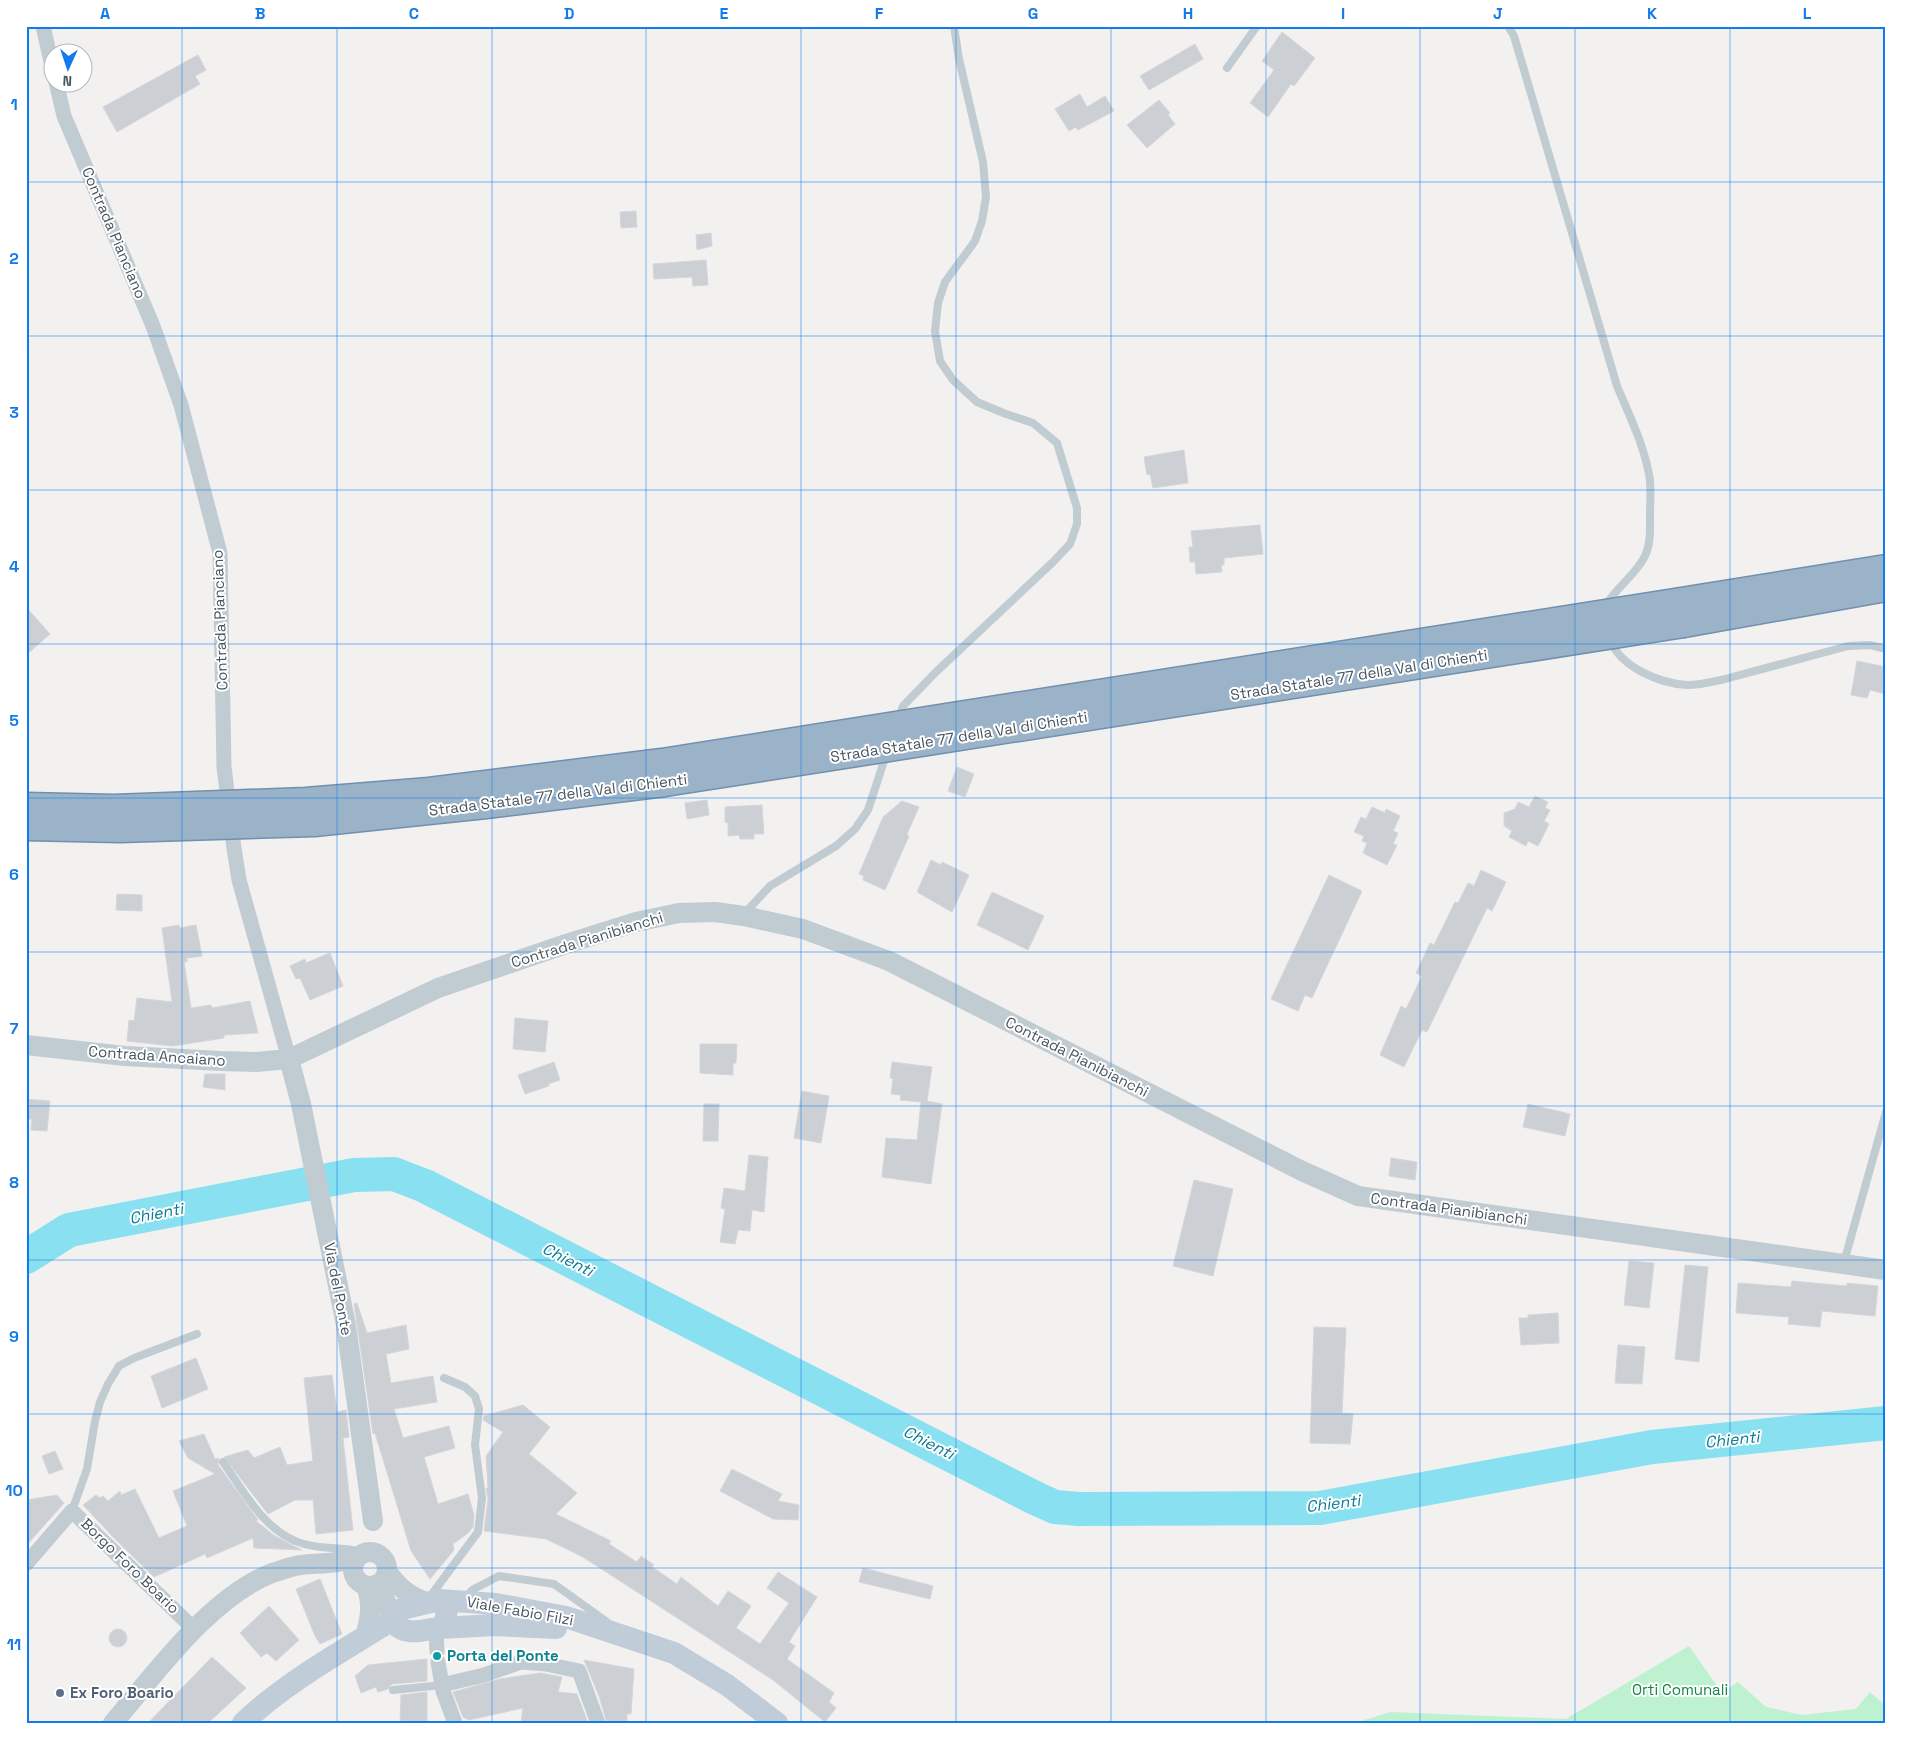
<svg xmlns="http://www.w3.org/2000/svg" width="1912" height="1749" font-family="'Space Grotesk',sans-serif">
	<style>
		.green { fill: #bdf1cf }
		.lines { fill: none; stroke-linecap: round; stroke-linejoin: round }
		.river { stroke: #88e0f0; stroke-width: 34 }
		.building { fill: #ccd0d5; stroke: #d4d6dc }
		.trunk-casing { stroke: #7190ad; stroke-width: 29 }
		.service { stroke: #c0cbd2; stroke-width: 8 }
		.minor { stroke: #c0cbd2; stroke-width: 15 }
		.tertiary { stroke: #c0cbd2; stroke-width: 20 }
		.secondary { stroke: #c0ccd8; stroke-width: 22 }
		.trunk { stroke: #9ab3c8; stroke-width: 26 }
		.trunk-bridge-casing { stroke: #7190ad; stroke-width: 29; stroke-linecap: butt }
		.trunk-bridge { stroke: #9ab3c8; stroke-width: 26 }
		.grid { fill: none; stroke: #117bec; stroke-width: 1; stroke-opacity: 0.55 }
		.culture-dot { fill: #0f9aa8; stroke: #fff; stroke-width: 2 }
		.service-dot { fill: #5c6f8a; stroke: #fff; stroke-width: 2 }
		.labels { text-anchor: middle; stroke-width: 4; stroke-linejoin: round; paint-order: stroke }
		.street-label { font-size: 15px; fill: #47555f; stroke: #fff }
		.culture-label { font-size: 15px; font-weight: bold; fill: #0d838f; stroke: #fff; text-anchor: start }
		.park-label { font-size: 15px; fill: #138546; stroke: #fff }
		.service-label { font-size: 15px; font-weight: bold; fill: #4e5e75; stroke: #fff; text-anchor: start }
		.water-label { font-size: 16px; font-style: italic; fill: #087c93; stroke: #fff }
		.neatline { fill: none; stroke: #117bec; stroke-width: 2 }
		.grid-label { font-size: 16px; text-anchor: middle; font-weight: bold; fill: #117bec }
	</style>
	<rect width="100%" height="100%" fill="#f3f0f0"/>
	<polygon class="green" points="1689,1646 1722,1693 1738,1682 1766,1707 1802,1715 1856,1709 1870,1692 1886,1706 1886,1723 1355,1723 1390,1712 1566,1719"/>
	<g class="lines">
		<polyline class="river" points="26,1257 69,1230 354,1175 394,1174 425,1186 1035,1498 1055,1507 1079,1509 1320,1508 1652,1447 1886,1423"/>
	</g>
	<g class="building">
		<polygon points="1282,32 1315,58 1294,86 1291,84 1268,117 1250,103 1274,70 1262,61"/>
		<polygon points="1195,44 1203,59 1149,90 1140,76"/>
		<polygon points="198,55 206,70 195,76 200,84 117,132 103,107"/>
		<polygon points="1080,94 1087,107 1105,96 1114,111 1078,130 1076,127 1069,131 1055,109"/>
		<polygon points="1159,100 1170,113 1168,115 1175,124 1147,148 1127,125"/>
		<polygon points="636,211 637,227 621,228 620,212"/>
		<polygon points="711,233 712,246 697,250 696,235"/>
		<polygon points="706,260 708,285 693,286 692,277 654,279 653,264"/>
		<polygon points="1184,450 1188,483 1153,488 1150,474 1147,475 1144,457"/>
		<polygon points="1260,525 1263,554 1224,558 1224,565 1221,565 1222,572 1196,574 1195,562 1190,562 1189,547 1193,547 1191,531"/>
		<polygon points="26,607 50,634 26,655"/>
		<polygon points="1857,661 1886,667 1886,694 1870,690 1867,698 1851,695"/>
		<polygon points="957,767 974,774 965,797 948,791"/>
		<polygon points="1535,796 1548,802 1545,808 1550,810 1544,821 1549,824 1538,846 1528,841 1526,846 1509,837 1512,831 1504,826 1504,813 1515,809 1518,802 1529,807"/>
		<polygon points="707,800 709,815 687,819 685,803"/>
		<polygon points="902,801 919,807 907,834 909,836 885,890 863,880 864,876 859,874 883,817"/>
		<polygon points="762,805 764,834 754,834 754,839 740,839 739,835 728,836 728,823 725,822 725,807"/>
		<polygon points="1372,807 1385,813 1386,809 1400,816 1393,831 1398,833 1393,844 1397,845 1387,865 1363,853 1367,843 1362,841 1364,836 1354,832 1361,817 1366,819"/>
		<polygon points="931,860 941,865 942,862 969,875 952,912 917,892"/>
		<polygon points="1481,870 1506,882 1492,911 1487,908 1427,1032 1422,1030 1404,1067 1380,1055 1401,1006 1406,1009 1422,976 1416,973 1430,943 1434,945 1455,902 1458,903 1468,883 1474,886"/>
		<polygon points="1329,875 1362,891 1312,998 1305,995 1298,1011 1271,999"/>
		<polygon points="992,892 1044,916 1028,950 977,925"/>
		<polygon points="117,894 142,895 142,911 116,910"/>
		<polygon points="179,925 180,928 196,925 202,956 187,958 187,962 184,962 191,1008 211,1005 212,1008 250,1001 258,1033 224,1035 224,1038 173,1046 127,1041 129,1020 134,1021 137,998 172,1002 162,928"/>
		<polygon points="330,953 343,986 310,1000 300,978 296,979 290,966 305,959 306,963"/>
		<polygon points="515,1018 548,1021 545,1052 513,1049"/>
		<polygon points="700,1044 737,1044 736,1063 733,1063 733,1075 700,1073"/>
		<polygon points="554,1062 560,1080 548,1084 549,1086 525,1094 518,1075"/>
		<polygon points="892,1062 932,1067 927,1101 942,1104 931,1184 882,1177 886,1138 917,1140 921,1102 900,1100 901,1095 891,1094 893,1079 890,1078"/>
		<polygon points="205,1074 225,1074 225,1090 203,1087"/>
		<polygon points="802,1091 829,1096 821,1143 794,1138"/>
		<polygon points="26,1099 50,1101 47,1131 31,1130 32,1119 26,1119"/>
		<polygon points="704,1104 719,1104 718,1141 703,1141"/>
		<polygon points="1528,1104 1570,1114 1565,1136 1523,1127"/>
		<polygon points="749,1155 768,1157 764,1212 752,1210 750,1231 738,1230 735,1244 720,1242 725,1209 721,1208 724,1188 745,1191"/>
		<polygon points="1391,1158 1417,1162 1415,1180 1389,1176"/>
		<polygon points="1194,1180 1233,1189 1213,1276 1173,1266"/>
		<polygon points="1629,1261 1654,1263 1649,1308 1624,1305"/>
		<polygon points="1685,1265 1708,1267 1699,1362 1675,1359"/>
		<polygon points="1792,1281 1847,1286 1847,1283 1878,1286 1875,1316 1822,1311 1820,1327 1788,1324 1789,1317 1736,1313 1738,1283 1791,1287"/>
		<polygon points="357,1303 367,1333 406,1325 409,1349 386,1354 391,1383 433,1376 437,1402 394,1409 403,1438 449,1426 455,1448 424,1457 438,1504 468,1494 474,1515 473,1527 468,1533 453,1544 454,1550 430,1579 411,1551 375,1433 373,1434 354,1304"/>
		<polygon points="1558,1313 1559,1343 1521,1345 1519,1318 1528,1318 1528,1315"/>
		<polygon points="1314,1327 1346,1328 1342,1413 1353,1414 1350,1444 1310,1443"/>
		<polygon points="1618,1345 1645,1347 1642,1384 1615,1383"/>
		<polygon points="196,1358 208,1389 162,1408 151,1376"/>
		<polygon points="332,1375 337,1412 346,1410 349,1437 343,1438 353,1530 316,1534 313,1500 295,1500 268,1514 224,1457 248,1450 254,1458 280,1447 287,1465 313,1461 304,1378"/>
		<polygon points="523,1405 550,1427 529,1454 577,1493 556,1514 611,1541 609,1544 637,1562 641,1556 654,1565 652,1567 677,1584 681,1577 718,1606 728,1591 751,1606 736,1628 760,1644 789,1603 767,1588 778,1572 817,1597 789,1642 795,1646 787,1659 834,1693 829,1702 836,1708 825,1722 773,1680 583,1557 546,1539 484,1531 488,1499 486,1488 488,1488 486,1456 503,1432 483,1420 484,1416"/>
		<polygon points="204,1434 215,1459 219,1458 218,1465 258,1520 256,1521 275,1536 302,1550 254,1548 253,1538 207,1558 205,1554 154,1577 114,1538 83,1505 96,1495 100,1498 103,1496 108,1501 120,1491 121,1495 135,1489 159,1538 187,1526 173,1491 215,1474 188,1458 179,1441"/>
		<polygon points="55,1451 63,1469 49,1474 42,1456"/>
		<polygon points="732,1469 782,1494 778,1501 799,1505 798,1520 773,1519 720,1491"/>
		<polygon points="57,1495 64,1503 26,1546 26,1500"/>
		<polygon points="863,1568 933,1586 930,1599 859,1582"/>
		<polygon points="320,1579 342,1634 320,1644 315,1636 296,1589"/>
		<polygon points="269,1606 299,1640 276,1661 267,1653 261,1657 240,1633"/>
		<circle cx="118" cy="1638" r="9"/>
		<polygon points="212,1657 246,1688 208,1723 148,1723"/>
		<polygon points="427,1659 427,1681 392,1684 388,1689 378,1692 376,1687 361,1693 355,1676 368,1665"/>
		<polygon points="584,1660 634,1669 631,1714 627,1714 627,1723 607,1723 599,1696"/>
		<polygon points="540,1673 562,1677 558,1692 577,1694 588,1723 521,1723 523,1708 469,1720 463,1717 453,1692 500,1679"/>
		<polygon points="427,1692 427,1723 400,1723 401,1695"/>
	</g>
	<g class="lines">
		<defs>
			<g id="trunk">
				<polyline points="1681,601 1886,568"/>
				<polyline points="1684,624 1886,588"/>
			</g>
		</defs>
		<use href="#trunk" class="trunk-casing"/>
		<g class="service">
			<path d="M1508 26 1514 36 1617 386C1630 417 1645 447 1650 480 1651 491 1650 503 1650 515 1650 529 1651 543 1645 556 1635 576 1615 588 1605 607"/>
			<polyline points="1227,68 1257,26"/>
			<path d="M1610 640C1621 667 1658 683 1687 685 1700 685 1712 682 1725 679L1848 646 1870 645 1886 649"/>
			<polyline points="898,720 903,706 936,672 1053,562 1070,544 1077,524 1077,508 1057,443 1033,423 1006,414 977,402 953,380 940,361 935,331 938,303 945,282 975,241 982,221 986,197 983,162 959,59 954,26"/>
			<polyline points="745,913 770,886 836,846 855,829 868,810 887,752"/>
			<polyline points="1844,1262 1886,1112"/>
			<path d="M223 1462C244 1492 266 1534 304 1544 321 1549 340 1547 358 1551"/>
			<polyline points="72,1511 87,1469 95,1421 100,1402 108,1384 119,1366 134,1358 197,1334"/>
			<polyline points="466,1597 472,1590 499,1576 554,1584 607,1622"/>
			<polyline points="429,1598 478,1532 482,1498 475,1445 479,1409 475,1396 465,1387 444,1378"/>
			<polyline points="393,1690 442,1685"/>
		</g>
		<g class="minor">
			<polyline points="43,26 52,66"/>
			<polyline points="56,82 64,116 153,326 181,405 220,553 224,767 234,848 239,880 289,1059"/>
			<polyline points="26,1564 72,1511 194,1629"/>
			<polyline points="436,1629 437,1651"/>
			<polyline points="438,1662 443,1691 455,1723"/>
			<polyline points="442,1685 484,1675 521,1662 546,1664 579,1671 598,1723"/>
		</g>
		<g class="tertiary">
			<polyline points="26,1045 125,1056 221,1061 256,1062 289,1059 438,988 566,944 636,922 679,913 715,912 744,916 803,929 889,961 1302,1171 1358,1196 1886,1270"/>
			<polyline points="289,1059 301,1104 346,1325 373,1521"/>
			<circle cx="370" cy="1569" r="17"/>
			<path d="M387 1572C399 1587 408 1596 426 1602"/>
			<polyline points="375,1585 381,1591 394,1619"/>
			<path d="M365 1637C370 1619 373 1604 366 1586"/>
			<path d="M113 1723C156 1673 210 1597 272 1573 282 1570 292 1566 301 1565 321 1563 339 1564 357 1557"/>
		</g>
		<g class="secondary">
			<path d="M439 1600C448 1607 449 1620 440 1628 425 1629 407 1637 395 1624L396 1615 402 1609 439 1600 496 1604 566 1617 674 1653 727 1685 777 1723"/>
			<polyline points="440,1628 495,1625 556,1628"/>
			<path d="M243 1723C287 1681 343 1651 394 1619"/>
		</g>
		<use href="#trunk" class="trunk"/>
		<defs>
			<g id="trunk-bridge">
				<polyline points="26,806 114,808 306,801 429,791 662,762 1681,601"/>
				<polyline points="26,827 120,829 314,823 486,805 665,783 1684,624"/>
			</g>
		</defs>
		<use href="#trunk-bridge" class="trunk-bridge-casing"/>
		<use href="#trunk-bridge" class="trunk-bridge"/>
	</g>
	<path class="grid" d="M182 26V1723M337 26V1723M492 26V1723M646 26V1723M801 26V1723M956 26V1723M1111 26V1723M1266 26V1723M1420 26V1723M1575 26V1723M1730 26V1723M26 182H1886M26 336H1886M26 490H1886M26 644H1886M26 798H1886M26 952H1886M26 1106H1886M26 1260H1886M26 1414H1886M26 1568H1886"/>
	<circle class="culture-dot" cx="437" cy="1656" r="5"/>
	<circle class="service-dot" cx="60" cy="1693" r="5"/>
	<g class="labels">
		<g class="street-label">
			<text transform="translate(114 233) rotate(67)" y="5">Contrada Pianciano</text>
			<text transform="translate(220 620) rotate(-92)" y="5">Contrada Pianciano</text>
			<text transform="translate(1359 675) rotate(-9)" y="5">Strada Statale 77 della Val di Chienti</text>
			<text transform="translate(959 737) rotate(-9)" y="5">Strada Statale 77 della Val di Chienti</text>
			<text transform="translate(558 795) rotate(-7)" y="5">Strada Statale 77 della Val di Chienti</text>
			<text transform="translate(587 940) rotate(-17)" y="5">Contrada Pianibianchi</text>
			<text transform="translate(157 1056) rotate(4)" y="5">Contrada Ancaiano</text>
			<text transform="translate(1077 1057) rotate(27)" y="5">Contrada Pianibianchi</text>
			<text transform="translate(1449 1209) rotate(8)" y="5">Contrada Pianibianchi</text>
			<text transform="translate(338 1289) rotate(79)" y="5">Via del Ponte</text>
			<text transform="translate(130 1566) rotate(44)" y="5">Borgo Foro Boario</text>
			<text transform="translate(520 1611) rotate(10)" y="5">Viale Fabio Filzi</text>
		</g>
		<g class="culture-label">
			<text x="447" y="1661">Porta del Ponte</text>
		</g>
		<g class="park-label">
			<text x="1680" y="1695">Orti Comunali</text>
		</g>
		<g class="service-label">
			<text x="70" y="1698">Ex Foro Boario</text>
		</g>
		<g class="water-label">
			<text transform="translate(156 1213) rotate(-11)" y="6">Chienti</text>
			<text transform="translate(568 1259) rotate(27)" y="6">Chienti</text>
			<text transform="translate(1732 1439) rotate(-6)" y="6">Chienti</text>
			<text transform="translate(929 1442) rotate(27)" y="6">Chienti</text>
			<text transform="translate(1333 1503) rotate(-7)" y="6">Chienti</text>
		</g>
	</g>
	<rect width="1912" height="1749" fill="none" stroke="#ffffff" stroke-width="55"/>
	<g transform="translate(68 68) rotate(183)"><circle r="24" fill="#ffffff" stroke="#b5bbbf"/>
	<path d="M0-4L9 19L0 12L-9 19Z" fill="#117bec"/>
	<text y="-8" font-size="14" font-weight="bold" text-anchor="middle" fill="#47555f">N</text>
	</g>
	<rect x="28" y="28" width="1856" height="1694" class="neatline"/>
	<g class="grid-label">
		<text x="105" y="19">A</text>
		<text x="260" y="19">B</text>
		<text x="414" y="19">C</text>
		<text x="569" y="19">D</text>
		<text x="724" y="19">E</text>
		<text x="879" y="19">F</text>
		<text x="1033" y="19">G</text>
		<text x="1188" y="19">H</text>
		<text x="1343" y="19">I</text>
		<text x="1498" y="19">J</text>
		<text x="1652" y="19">K</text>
		<text x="1807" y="19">L</text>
		<text x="14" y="110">1</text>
		<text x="14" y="264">2</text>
		<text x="14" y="418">3</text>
		<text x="14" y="572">4</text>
		<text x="14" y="726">5</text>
		<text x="14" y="880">6</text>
		<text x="14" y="1034">7</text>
		<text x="14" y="1188">8</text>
		<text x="14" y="1342">9</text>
		<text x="14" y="1496">10</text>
		<text x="14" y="1650">11</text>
	</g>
</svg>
